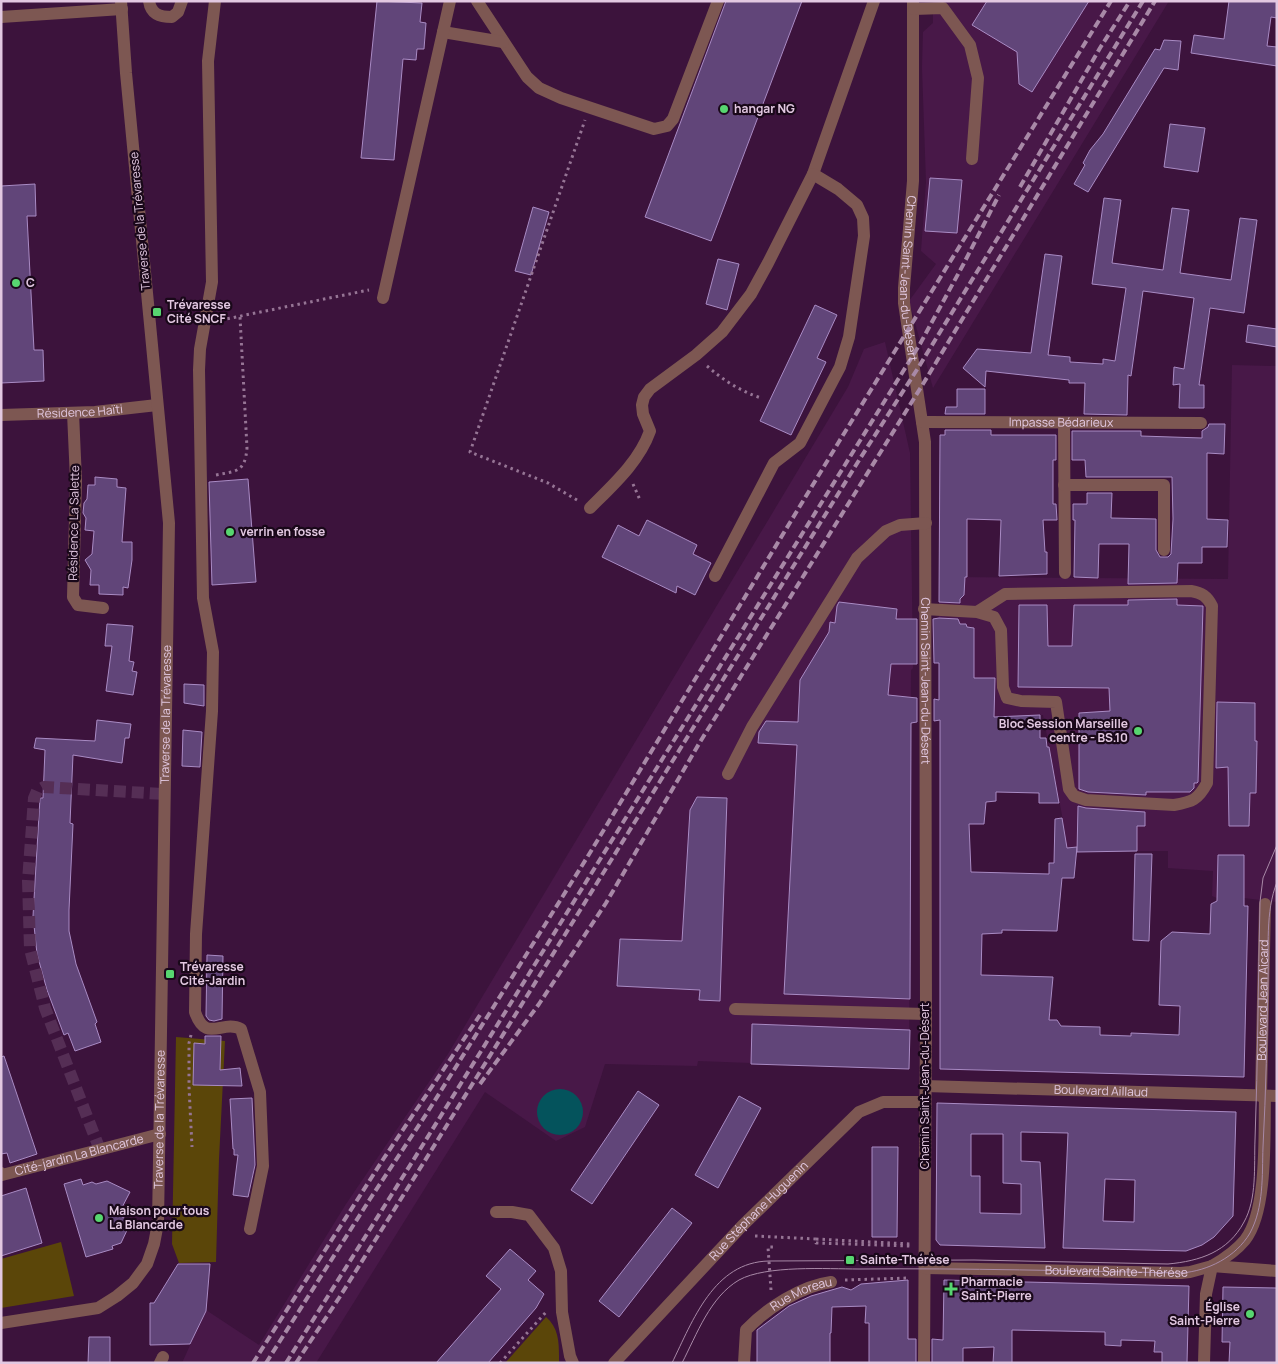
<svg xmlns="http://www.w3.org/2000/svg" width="1278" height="1364" font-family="Manrope,sans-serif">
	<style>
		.built { fill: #481848 }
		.green { fill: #5b4609 }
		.water { fill: #04535c }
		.building { fill: #614579; stroke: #a98bc4; fill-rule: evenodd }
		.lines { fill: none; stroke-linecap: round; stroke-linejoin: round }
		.minor-tunnel { stroke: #552e55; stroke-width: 12; stroke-dasharray: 12 6; stroke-linecap: butt }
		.path { stroke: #967595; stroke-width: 3; stroke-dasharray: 2.5 4; stroke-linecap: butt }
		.minor { stroke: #7d5752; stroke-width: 12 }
		.tram { stroke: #a889a7; stroke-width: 1 }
		.rail { stroke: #a889a7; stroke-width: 4; stroke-dasharray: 8 4; stroke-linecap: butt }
		.poi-dot { fill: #57d570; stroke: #190819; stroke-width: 2 }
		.labels { text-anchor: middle; stroke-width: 4.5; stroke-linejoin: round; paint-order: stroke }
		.poi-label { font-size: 12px; font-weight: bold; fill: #e2c8e1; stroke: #190819; text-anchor: start }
		.street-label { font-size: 12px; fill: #e2c8e1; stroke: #190819 }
	</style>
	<rect width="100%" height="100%" fill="#3c133c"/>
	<g class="built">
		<polygon points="933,1 1169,1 933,388 909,301 936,264 921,251 926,182 922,68 923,32 933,23"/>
		<polygon points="885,342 910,453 913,668 911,670 909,1069 698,1061 697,1066 605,1064 585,1127 556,1141 485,1092 316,1363 182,1363 206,1310 259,1345 346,1204 448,1054 848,387 864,349"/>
		<polygon points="1232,365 1277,366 1277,902 1244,898 1217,898 1212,896 1213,871 1168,868 1168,851 1067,851 1062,815 1043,715 939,720 939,577 1228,579"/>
	</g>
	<g class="green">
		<polygon points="176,1037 225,1041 219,1159 216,1262 179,1263 172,1244"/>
		<polygon points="61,1242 74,1296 1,1308 1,1259"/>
		<path d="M546 1317C560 1329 559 1345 559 1363H505Z"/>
	</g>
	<circle class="water" cx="560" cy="1112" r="23"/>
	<g class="building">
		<polygon points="377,1 422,3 420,22 426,23 424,49 417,49 416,60 403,59 394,160 361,158"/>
		<polygon points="726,1 802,1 711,241 645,217"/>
		<polygon points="987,1 1089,1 1032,92 1019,84 1017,52 972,25"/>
		<polygon points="1229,1 1277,1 1277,18 1271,17 1267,46 1277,47 1277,66 1191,53 1194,35 1224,39"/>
		<polygon points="1164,40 1181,41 1178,70 1164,68 1088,192 1074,184 1085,165 1083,163 1090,150 1103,134 1155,49 1160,50"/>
		<polygon points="1170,124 1205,128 1198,172 1164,167"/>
		<polygon points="930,178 962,180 957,233 925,231"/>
		<polygon points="35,184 36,216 27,216 34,350 43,350 44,381 1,383 1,186"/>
		<polygon points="1104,198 1121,200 1112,263 1163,270 1172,208 1189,210 1180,273 1231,280 1240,218 1257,220 1244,313 1210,308 1199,385 1204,385 1204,408 1179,408 1180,384 1173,385 1174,367 1184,369 1194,298 1143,291 1131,376 1128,375 1127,415 1084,414 1085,383 1069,383 1069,380 986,371 985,387 963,368 977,349 1031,353 1045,254 1062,256 1048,355 1070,357 1070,362 1103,364 1103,359 1115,361 1126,288 1092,284"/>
		<polygon points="533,207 549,212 531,275 515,271"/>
		<polygon points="718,259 739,264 727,310 706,304"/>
		<polygon points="815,305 837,315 817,358 826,362 791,435 760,421"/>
		<polygon points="1248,325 1277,329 1277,347 1246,342"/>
		<polygon points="957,389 985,389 985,414 945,414 946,407 957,407"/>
		<polygon points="1209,424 1225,424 1224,454 1207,453 1207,519 1228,520 1227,547 1202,547 1202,563 1178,563 1177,583 1128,584 1129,544 1099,544 1098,578 1074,577 1075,520 1073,520 1073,504 1087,504 1087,493 1112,493 1111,518 1156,519 1156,550 1160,557 1168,557 1171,554 1173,519 1172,477 1086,477 1085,460 1072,460 1072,431 1141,431 1141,436 1202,438 1202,431 1208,427"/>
		<polygon points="945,430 991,430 991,435 1056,435 1056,460 1053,460 1053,504 1056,504 1057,520 1043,520 1045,552 1047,552 1047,574 999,576 1001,520 967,519 967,577 965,577 964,595 960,599 960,603 939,602 940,435 945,435"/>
		<polygon points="95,477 117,479 117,487 126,488 122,542 132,542 132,560 128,588 123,587 123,595 99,594 99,585 90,585 91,570 85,560 92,554 94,531 85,530 86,518 83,513 84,503 87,499 88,485 95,485"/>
		<polygon points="248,479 256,582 212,585 209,482"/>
		<polygon points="647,520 697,545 693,554 711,563 695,595 677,586 676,593 602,557 618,525 639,536"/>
		<polygon points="1177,599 1177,605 1203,606 1198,782 1197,783 1194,783 1194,788 1190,792 1146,792 1146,795 1088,792 1079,789 1079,713 1110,711 1109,688 1018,687 1019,605 1047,605 1048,646 1072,646 1074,605 1128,605 1128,600"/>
		<polygon points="839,602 897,609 896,619 917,619 917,664 891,664 888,695 917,698 917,722 911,723 910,999 784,994 797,745 758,743 759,732 766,721 798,722 800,680 829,632 830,622 835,623 837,606"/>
		<polygon points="939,618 958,619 960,624 966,624 967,627 974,628 974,678 995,678 994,717 1040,715 1040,738 1046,738 1047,747 1049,747 1059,803 1039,803 1039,793 996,792 996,801 986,802 984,824 969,824 971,872 1049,874 1049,863 1054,863 1055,819 1062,818 1067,848 1077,847 1074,878 1062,878 1057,931 1002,930 1002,933 982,934 981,975 1053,977 1049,1020 1057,1020 1061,1026 1100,1027 1100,1035 1131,1036 1131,1033 1179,1035 1180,1006 1159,1005 1161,941 1172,932 1210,934 1211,904 1217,901 1218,855 1244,855 1244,906 1248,906 1244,1077 940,1069 940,720 934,721 934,699 939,700 939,663 934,663 933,619"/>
		<polygon points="107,624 133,626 129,661 134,662 132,671 137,672 133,695 106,691 112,646 105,646"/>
		<polygon points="184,684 204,685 204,706 184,703"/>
		<polygon points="1217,702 1255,703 1255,741 1257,741 1256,793 1250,793 1249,826 1229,826 1228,767 1216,768"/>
		<polygon points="97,720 131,724 129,738 125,738 122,763 73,755 70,823 73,824 69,910 69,931 76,964 97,1022 95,1024 101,1042 75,1051 68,1033 64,1035 47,990 37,954 33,916 40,798 43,798 45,750 34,748 36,738 95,741"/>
		<polygon points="183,730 202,732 200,767 182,766"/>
		<polygon points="697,797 727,798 720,1001 699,1000 700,990 617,986 620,939 682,941 690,810"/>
		<polygon points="1078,806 1086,808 1145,812 1145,826 1137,826 1137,851 1077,852"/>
		<polygon points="1135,854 1152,854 1149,941 1133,940"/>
		<polygon points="207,955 223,956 222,1019 214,1021 209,1020 206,1016"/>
		<polygon points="752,1024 910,1030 909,1069 751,1064"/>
		<polygon points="205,1036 221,1036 220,1070 240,1068 242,1086 193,1085 194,1043 205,1044"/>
		<polygon points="4,1056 37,1154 10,1163 7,1153 1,1154 1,1057"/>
		<polygon points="638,1091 659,1105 592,1204 571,1190"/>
		<polygon points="739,1096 761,1108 718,1188 695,1175"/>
		<polygon points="252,1098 255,1165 248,1197 233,1195 238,1155 234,1155 234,1149 233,1149 230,1099"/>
		<path d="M937 1103 1236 1112 1233 1216 1214 1237 1202 1245 1186 1251 1063 1248 1068 1133 1021 1132V1161L1040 1162 1045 1248 940 1245 936 1240ZM971 1134H1003V1183L1021 1184V1214L980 1213V1176H971ZM1105 1179 1135 1180 1134 1222 1103 1221Z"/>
		<polygon points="872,1147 898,1147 897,1237 872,1237"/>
		<polygon points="81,1179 83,1185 92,1182 96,1184 107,1181 130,1192 118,1215 130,1221 128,1225 129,1226 121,1243 112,1246 113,1249 86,1257 64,1184"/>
		<polygon points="26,1188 42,1243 1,1256 1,1196"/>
		<polygon points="672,1208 692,1223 619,1317 599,1301"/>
		<polygon points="510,1249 536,1271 528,1280 544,1294 536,1308 488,1363 436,1363 501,1289 486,1276"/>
		<polygon points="178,1264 210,1264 206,1311 190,1344 150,1345 150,1303 154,1303"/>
		<polygon points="908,1280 908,1339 916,1339 916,1363 869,1363 869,1323 865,1323 866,1306 832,1307 831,1333 830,1333 830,1363 757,1363 757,1330 789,1306 811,1296 842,1287 851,1290 861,1284"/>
		<polygon points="944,1280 1189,1286 1187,1363 1162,1363 1162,1352 1154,1352 1155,1341 1121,1340 1121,1346 1105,1345 1105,1332 1012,1330 1012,1363 993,1363 994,1347 963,1348 963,1363 932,1363 932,1339 943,1340"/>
		<polygon points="1223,1287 1277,1288 1277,1363 1229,1363 1230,1342 1222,1342"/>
		<polygon points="89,1337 110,1337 110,1363 88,1363"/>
	</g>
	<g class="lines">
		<polyline class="minor-tunnel" points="100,1150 45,1008 30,949 28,881 34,798 37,791 44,787 164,794"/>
		<g class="path">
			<polyline points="221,320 369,290"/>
			<path d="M707 366C723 380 740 391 761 398"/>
			<path d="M216 475C237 471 245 472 247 448L240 317"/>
			<polyline points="633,484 640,500"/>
			<polyline points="577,500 548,483 470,452 585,120"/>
			<polyline points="191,1035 189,1043 189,1087 192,1147"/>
			<polyline points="755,1236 816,1239 816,1243 910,1246"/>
			<polyline points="816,1239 910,1244"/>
			<polyline points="845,1280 909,1278"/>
			<polyline points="771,1290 768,1247 774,1247"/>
			<polyline points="500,1363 547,1311"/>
		</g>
		<g class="minor">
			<path d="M149 1C151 14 159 17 172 17L178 12 182 1"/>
			<path d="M215 1 208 61 212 282 200 349 199 370 203 598 213 652 212 711 196 934 195 1012C206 1044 222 1019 241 1029L260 1092 263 1166 250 1229"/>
			<polyline points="477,1 521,68 527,77 539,88 561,98 654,129 667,126 673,119 718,1"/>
			<path id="s1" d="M913 1V181L904 288V303L925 442 926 1014 924 1363"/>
			<polyline points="914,9 943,8 970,45 978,78 972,159"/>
			<polyline points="1,17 122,9"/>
			<polyline points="443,32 503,42"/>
			<polyline points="383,298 450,1"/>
			<polyline points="73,413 76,480 73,597 78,605 103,608"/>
			<path id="s2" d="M1 415 95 412 157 405"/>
			<path id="s3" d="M922 422 1201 423"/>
			<polyline points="1064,423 1065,573"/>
			<polyline points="1064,485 1164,485 1164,550"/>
			<path d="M590 508C613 485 639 462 650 431L643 414 642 405 644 397 650 389 696 355 722 332 751 294 768 263 813 174 874 1"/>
			<polyline points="715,576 774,463 800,443 840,367 849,337 864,236 863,218 857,205 838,189 813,174"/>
			<path d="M924 609 977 612 994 617 1001 630 1003 687 1007 698 1021 701 1056 702 1069 789 1074 796 1086 800 1174 805C1192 802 1198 800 1207 783L1212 606C1207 596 1202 593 1191 591L1005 594 977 612"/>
			<polyline points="728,774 752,727 857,558 886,531 900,525 926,523"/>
			<polyline points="735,1009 926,1014"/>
			<path id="s4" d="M925 1086 1277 1096"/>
			<path id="s5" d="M1261 1096 1265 904"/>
			<path id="s6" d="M1 1173 2 1175 160 1134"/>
			<polyline points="496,1212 512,1212 529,1215 554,1248 561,1271 562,1312 570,1356 573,1363"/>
			<path d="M1212 1266C1224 1259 1236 1251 1245 1240 1268 1211 1264 1133 1265 1096"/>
			<polyline points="925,1268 1181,1273 1190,1272 1212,1266 1277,1271"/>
			<path id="s7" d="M1 1323 98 1308 117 1296 133 1283 147 1264 154 1244 158 1223 169 523 126 73 121 1"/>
			<polyline points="160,1363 163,1357"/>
			<path id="s8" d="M614 1363 742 1226 859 1112 883 1102H925"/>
			<path id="s9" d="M744 1363 746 1330C767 1308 801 1286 831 1282"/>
			<polyline points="1204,1363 1206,1294 1212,1266"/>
		</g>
		<g class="tram">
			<path d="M672 1363C693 1320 714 1262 769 1261L974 1260 1168 1264C1200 1261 1228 1252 1244 1222 1257 1199 1254 1166 1255 1140 1258 1061 1258 981 1260 902L1263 878 1277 845"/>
			<path id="s10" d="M682 1363C697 1334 710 1297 739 1280 766 1265 827 1269 859 1269 966 1268 1073 1271 1181 1273 1208 1271 1236 1257 1250 1233 1264 1207 1262 1176 1263 1147 1266 1091 1267 1036 1268 980 1269 948 1265 912 1277 882"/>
		</g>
		<g class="rail">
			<polyline points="1020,187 1100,48 1130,1"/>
			<polyline points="480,1084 539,1004 606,903 700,742 923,384 1155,1"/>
			<polyline points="253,1363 384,1158 480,1015"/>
			<polyline points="266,1363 370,1199 427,1113 588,856 840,440 1111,1"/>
			<polyline points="286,1363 419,1151 920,344 963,265 999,195"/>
			<polyline points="296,1363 339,1298 429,1154 861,457 918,368 1143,1"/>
		</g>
	</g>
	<g class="poi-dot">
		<circle cx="724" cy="109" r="5"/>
		<circle cx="16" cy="283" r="5"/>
		<rect x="152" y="307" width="10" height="10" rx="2.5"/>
		<circle cx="230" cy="532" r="5"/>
		<circle cx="1138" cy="731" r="5"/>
		<rect x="165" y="969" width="10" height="10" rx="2.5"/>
		<circle cx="99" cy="1218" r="5"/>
		<rect x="845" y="1255" width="10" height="10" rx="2.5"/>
		<path d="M948.5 1281.5h5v5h5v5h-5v5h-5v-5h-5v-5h5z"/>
		<circle cx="1250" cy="1314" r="5"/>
	</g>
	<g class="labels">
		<g class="poi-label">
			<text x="734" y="113">hangar NG</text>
			<text x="26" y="287">C</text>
			<text x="167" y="309">Trévaresse<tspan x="167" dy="14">Cité SNCF</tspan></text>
			<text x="240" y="536">verrin en fosse</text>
			<text x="1128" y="728" text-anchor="end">Bloc Session Marseille<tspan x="1128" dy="14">centre - BS.10</tspan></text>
			<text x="180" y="971">Trévaresse<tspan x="180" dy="14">Cité-Jardin</tspan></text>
			<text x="109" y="1215">Maison pour tous<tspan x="109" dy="14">La Blancarde</tspan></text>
			<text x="860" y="1264">Sainte-Thérèse</text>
			<text x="961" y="1286">Pharmacie<tspan x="961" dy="14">Saint-Pierre</tspan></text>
			<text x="1240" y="1311" text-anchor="end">Église<tspan x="1240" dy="14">Saint-Pierre</tspan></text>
		</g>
		<g class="street-label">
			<text transform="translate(140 221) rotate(-95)" y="4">Traverse de la Trévaresse</text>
			<text dy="4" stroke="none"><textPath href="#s1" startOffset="278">Chemin Saint-Jean-du-Désert</textPath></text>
			<text dy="4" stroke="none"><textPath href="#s2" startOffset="79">Résidence Haïti</textPath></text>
			<text dy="4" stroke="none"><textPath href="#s3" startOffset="139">Impasse Bédarieux</textPath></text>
			<text transform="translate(74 523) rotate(-89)" y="4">Résidence La Salette</text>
			<text dy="4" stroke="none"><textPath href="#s1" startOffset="682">Chemin Saint-Jean-du-Désert</textPath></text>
			<text dy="4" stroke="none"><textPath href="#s7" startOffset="716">Traverse de la Trévaresse</textPath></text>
			<text dy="4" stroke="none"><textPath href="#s5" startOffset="96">Boulevard Jean Aicard</textPath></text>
			<text transform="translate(925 1086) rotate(-90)" y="4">Chemin Saint-Jean-du-Désert</text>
			<text dy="4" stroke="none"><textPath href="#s4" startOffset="176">Boulevard Aillaud</textPath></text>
			<text dy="4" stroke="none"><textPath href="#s7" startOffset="311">Traverse de la Trévaresse</textPath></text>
			<text dy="4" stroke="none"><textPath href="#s6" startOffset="82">Cité-jardin La Blancarde</textPath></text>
			<text dy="4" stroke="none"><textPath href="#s8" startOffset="210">Rue Stéphane Huguenin</textPath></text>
			<text dy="4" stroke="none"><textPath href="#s10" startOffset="481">Boulevard Sainte-Thérése</textPath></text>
			<text dy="4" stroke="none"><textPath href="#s9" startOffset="100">Rue Moreau</textPath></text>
		</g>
	</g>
	<rect width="1278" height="1364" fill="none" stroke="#e2c8e1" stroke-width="5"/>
</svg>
